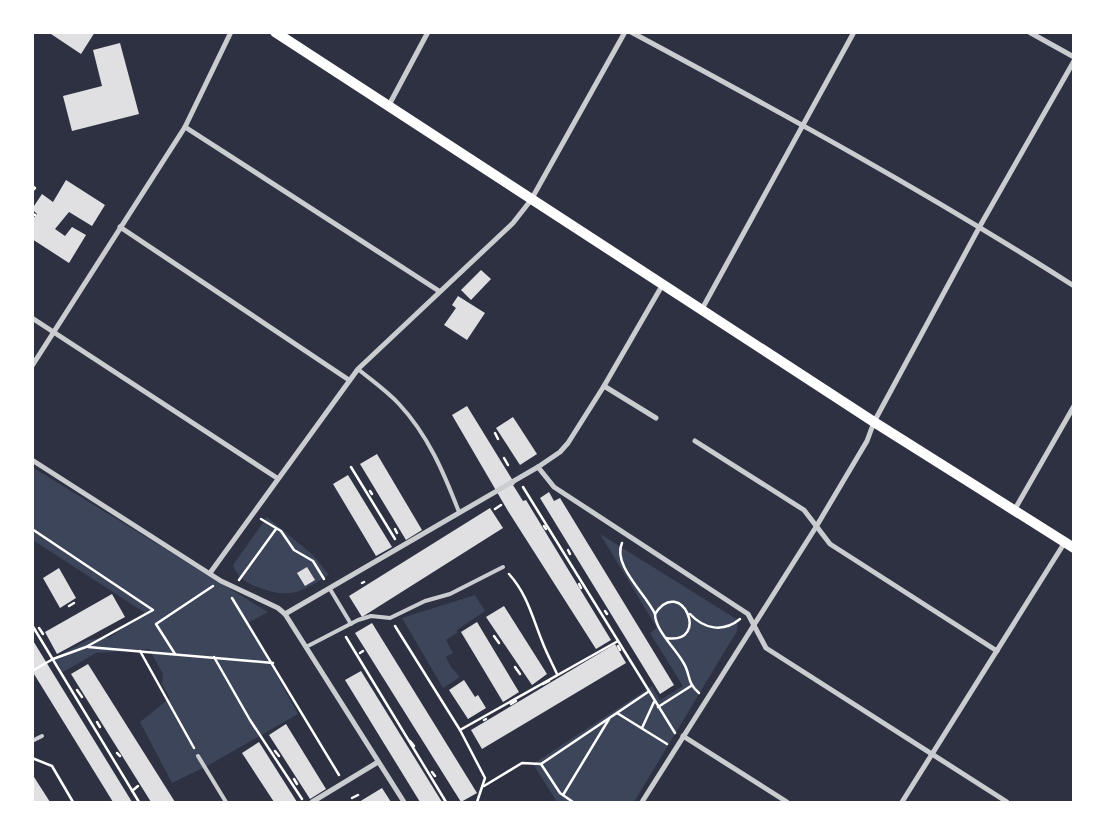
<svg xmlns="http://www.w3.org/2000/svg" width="1106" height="835" font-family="'Archivo Narrow',sans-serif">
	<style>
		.green { fill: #3c4559 }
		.building { fill: #e0e0e3 }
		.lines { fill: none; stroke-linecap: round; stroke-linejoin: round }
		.path { stroke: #fff; stroke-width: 2.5 }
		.service { stroke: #caccd0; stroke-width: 4 }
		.minor { stroke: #caccd0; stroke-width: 5 }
		.secondary { stroke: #fff; stroke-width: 10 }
	</style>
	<rect width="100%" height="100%" fill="#2d3142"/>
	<g class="green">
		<polygon points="32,467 268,612 248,623 298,714 209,765 172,783 140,722 170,698 162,684 163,674 149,649 96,653 63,672 54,658 88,640 110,637 145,613 33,540"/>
		<path d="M267 517 314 556 329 575C299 593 290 600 255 586 245 582 237 576 233 565Z"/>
		<polygon points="600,534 738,620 737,631 634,802 557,802 533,764 652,686 660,700 683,686 650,633 657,628"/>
		<polygon points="475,595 485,611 457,630 457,633 446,640 453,653 446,657 451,667 460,677 443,688 402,618"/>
	</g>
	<g class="building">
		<polygon points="48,32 95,32 81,54"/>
		<polygon points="120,43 139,114 72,131 63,96 102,86 93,50"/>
		<polygon points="66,180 105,205 92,226 69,212 55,229 65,236 72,227 86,235 69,263 32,239 32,220 37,214 32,209 42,194 53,202"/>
		<polygon points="481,270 491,279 471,300 461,290"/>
		<polygon points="458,296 485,313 467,340 444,325 456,308 452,305"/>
		<polygon points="467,406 515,484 513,485 523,501 526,500 611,640 596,649 508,511 452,415"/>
		<polygon points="513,417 537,454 520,465 496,428"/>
		<polygon points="377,454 422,530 406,540 360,464"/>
		<polygon points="348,475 392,547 376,556 333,484"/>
		<polygon points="549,492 554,501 560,498 674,685 660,694 540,498"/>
		<polygon points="490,508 503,528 362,617 349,596"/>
		<polygon points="307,567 315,580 305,586 297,573"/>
		<polygon points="59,568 76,598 60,608 43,578"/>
		<polygon points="112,594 125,617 57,654 45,632"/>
		<polygon points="504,606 547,674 532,685 486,617"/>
		<polygon points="477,622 519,692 503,702 461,632"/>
		<polygon points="372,623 477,793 461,802 355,633"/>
		<polygon points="32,639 132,802 113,802 34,674"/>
		<polygon points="615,644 626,663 482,749 471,730"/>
		<polygon points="88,664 175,802 151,802 71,674"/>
		<polygon points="361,671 442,802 420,802 345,680"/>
		<polygon points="464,680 475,697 478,695 486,708 468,719 449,690"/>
		<polygon points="286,724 326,789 310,799 269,735"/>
		<polygon points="259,742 297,802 274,802 242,753"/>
		<polygon points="34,777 50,802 32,802"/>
		<polygon points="382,788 391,802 359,802"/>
	</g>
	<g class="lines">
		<g class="path">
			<polyline points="32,186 35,188 32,191"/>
			<polyline points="32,214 35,215"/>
			<polyline points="495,433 498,439"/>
			<polyline points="504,458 508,465"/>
			<polyline points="351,467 395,539"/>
			<polyline points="523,487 675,733"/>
			<polyline points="370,491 372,494"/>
			<polyline points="495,509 501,505"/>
			<polyline points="261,519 281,531 294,550 313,561 324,579"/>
			<polyline points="544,526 546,529"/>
			<polyline points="32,529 153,610 86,647 53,659 32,671"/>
			<polyline points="395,529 397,533"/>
			<path d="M622 543C612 565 646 594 655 614"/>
			<polyline points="568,550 570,554"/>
			<path d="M509 574C527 594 532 616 542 641 546 652 552 663 557 674"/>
			<polyline points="239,580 276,529"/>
			<polyline points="362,583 364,582"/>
			<polyline points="579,584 581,588"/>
			<polyline points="232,598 339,775"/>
			<polyline points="69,606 74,603"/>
			<polyline points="605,611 607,614"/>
			<path d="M690 614C704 629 723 633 740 619"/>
			<polyline points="32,625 139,802"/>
			<polyline points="395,626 460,730 485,778 477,802"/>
			<polyline points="39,628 43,634"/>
			<polyline points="494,636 499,643"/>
			<polyline points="346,637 446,802"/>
			<path d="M666 638C712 645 681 574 655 614 655 630 675 648 683 662 691 674 686 682 699 693"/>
			<polyline points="618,646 620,650"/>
			<polyline points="88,647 273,663"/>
			<polyline points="140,651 194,748"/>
			<polyline points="360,653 363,651"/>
			<polyline points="175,654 156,624 213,586"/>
			<polyline points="214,657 250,720 302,799"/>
			<polyline points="515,667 520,674"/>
			<polyline points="543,684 549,681"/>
			<polyline points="77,690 82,697"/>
			<polyline points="511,704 516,701"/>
			<polyline points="658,707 691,686"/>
			<polyline points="617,713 667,744"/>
			<polyline points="484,720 486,719"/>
			<polyline points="97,722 100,727"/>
			<polyline points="642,728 654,702"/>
			<polyline points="460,730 618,641"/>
			<polyline points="410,741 414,746"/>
			<polyline points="275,751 279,756"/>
			<polyline points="117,753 120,756"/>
			<polyline points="32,758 52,766 73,802"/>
			<polyline points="432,772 435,776"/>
			<polyline points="294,779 297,784"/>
			<polyline points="484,786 522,763 541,764"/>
			<polyline points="132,791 138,786"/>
			<polyline points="563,795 609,719"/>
			<polyline points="352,798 358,795"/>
			<polyline points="573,802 560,793 541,764 648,692"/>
		</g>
		<g class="service">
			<path d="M358 369C371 380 387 391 399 404 428 435 444 473 459 512"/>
			<polyline points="330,589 351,624"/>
			<polyline points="306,647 358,620 371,616 390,618 425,601 450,594 503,567"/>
			<polyline points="32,741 42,736"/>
			<polyline points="198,756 226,802"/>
		</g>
		<g class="minor">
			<path d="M631 32C782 113 930 194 1074 286"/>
			<polyline points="1029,32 1074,57"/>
			<polyline points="389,105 428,32"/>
			<polyline points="185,127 439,291"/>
			<polyline points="120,227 349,380"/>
			<polyline points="702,309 854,32"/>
			<polyline points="32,318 277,478"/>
			<polyline points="32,366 185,127 231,32"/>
			<polyline points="604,386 656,418"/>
			<polyline points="695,441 804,510 830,544 997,651"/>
			<polyline points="32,460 221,581 278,608 285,614 404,802"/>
			<polyline points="538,467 554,487 748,614 766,648 1007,802"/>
			<polyline points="1015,509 1074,406"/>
			<polyline points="210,573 358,369 513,223 531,200 625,32"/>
			<polyline points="285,614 538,467 560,452 568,443 604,386 663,284"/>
			<polyline points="683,736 787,802"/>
			<polyline points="312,802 378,762"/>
			<polyline points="642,802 816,527 867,441 874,422 980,226 1074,61"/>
			<polyline points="902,802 1065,542"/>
		</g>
		<polyline class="secondary" points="275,32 874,422 1074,548"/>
	</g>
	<rect width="1106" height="835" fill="none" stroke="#ffffff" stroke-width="68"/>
</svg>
